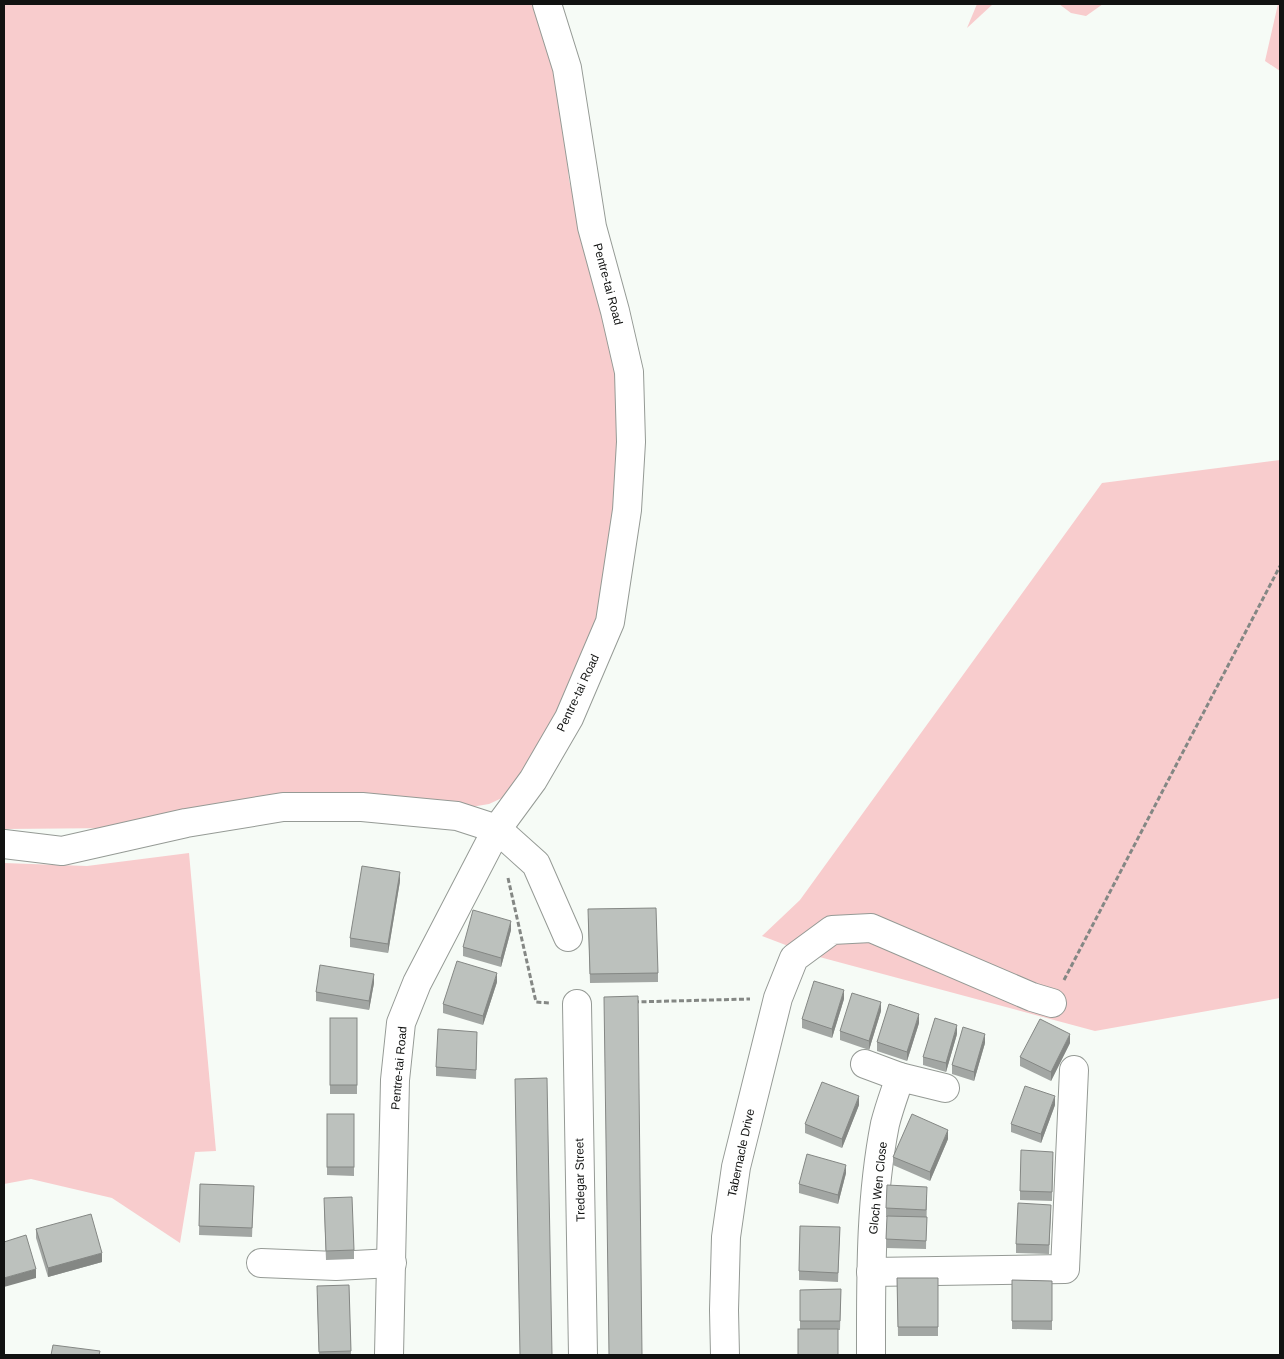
<svg xmlns="http://www.w3.org/2000/svg" width="1284" height="1359" font-family="Arial,sans-serif">
	<style>
		.green { fill: #f8cccd }
		.lines { fill: none; stroke-linecap: round; stroke-linejoin: round }
		.minor-casing { stroke: #959a95; stroke-width: 30 }
		.path { stroke: #848784; stroke-width: 3; stroke-dasharray: 5 2.5; stroke-linecap: butt }
		.minor { stroke: #fff; stroke-width: 28 }
		.wall { fill: #a2a6a3 }
		.shaded-wall { fill: #848784 }
		.building { fill: #bcc1bd; stroke: #848784 }
		.labels { text-anchor: middle; stroke-width: 4.5; stroke-linejoin: round; paint-order: stroke }
		.street-label { font-size: 12px; fill: #111211; stroke: #fff }
	</style>
	<rect width="100%" height="100%" fill="#f6fbf6"/>
	<g class="green">
		<polygon points="4,4 538,4 561,93 569,180 619,374 615,516 595,624 561,707 529,768 502,798 489,804 465,808 117,828 4,829"/>
		<polygon points="977,4 993,4 967,28"/>
		<polygon points="1059,4 1103,4 1086,16 1071,13"/>
		<polygon points="1278,4 1280,4 1280,71 1265,61"/>
		<polygon points="1280,460 1280,998 1095,1031 812,955 762,936 800,900 1102,483"/>
		<polygon points="189,853 216,1151 195,1152 180,1243 112,1198 31,1179 4,1184 4,863 87,866"/>
	</g>
	<g class="lines">
		<defs>
			<g id="minor">
				<polyline points="4,844 62,851 186,823 283,807 362,807 457,816 497,829 536,864 568,937"/>
				<polyline points="577,1004 583,1355"/>
				<polyline points="865,1064 900,1077"/>
				<polyline points="261,1263 336,1266 392,1263"/>
				<polyline points="871,1272 1065,1269 1074,1070"/>
				<polyline points="389,1355 395,1080 401,1023 417,983 497,829 533,780 569,718 610,622 627,510 631,442 629,372 615,311 592,227 567,68 547,4"/>
				<polyline points="725,1355 724,1310 726,1237 736,1167 778,998 794,958 832,930 871,928 1032,997 1052,1003"/>
				<path d="M871 1355C871 1278 870 1200 885 1124 889 1108 895 1092 900 1077L945 1088"/>
			</g>
		</defs>
		<use href="#minor" class="minor-casing"/>
		<g class="path">
			<polyline points="508,878 536,1002 550,1003"/>
			<polyline points="1064,980 1280,566"/>
			<polyline points="634,1002 750,999"/>
		</g>
		<use href="#minor" class="minor"/>
	</g>
	<g class="wall">
		<polygon points="400,881 388,953 350,947 350,938"/>
		<polygon points="588,918 658,973 658,982 590,983"/>
		<polygon points="511,930 501,967 463,956 463,947"/>
		<polygon points="497,982 483,1025 443,1013 443,1004"/>
		<polygon points="374,983 369,1010 316,1001 316,992"/>
		<polygon points="844,999 832,1038 802,1028 802,1019"/>
		<polygon points="881,1011 869,1050 840,1040 840,1031"/>
		<rect x="330" y="1018" width="27" height="76"/>
		<polygon points="919,1023 907,1061 877,1051 877,1042"/>
		<polygon points="957,1034 946,1072 923,1065 923,1057"/>
		<polygon points="477,1041 476,1079 436,1076 436,1067"/>
		<polygon points="985,1043 974,1081 952,1074 952,1065"/>
		<polygon points="1070,1043 1051,1081 1020,1066 1020,1057"/>
		<polygon points="859,1105 842,1148 805,1133 805,1124"/>
		<polygon points="1055,1105 1041,1143 1011,1132 1011,1124"/>
		<polygon points="327,1114 354,1114 354,1176 327,1175"/>
		<polygon points="948,1139 930,1181 893,1165 893,1157"/>
		<polygon points="1053,1161 1052,1201 1020,1200 1020,1191"/>
		<polygon points="846,1173 838,1204 799,1193 799,1184"/>
		<polygon points="200,1184 254,1186 252,1237 199,1235"/>
		<polygon points="927,1195 926,1249 886,1248 887,1217 886,1217 886,1208"/>
		<polygon points="324,1207 354,1250 354,1259 326,1260"/>
		<polygon points="1051,1214 1049,1254 1016,1253 1016,1244"/>
		<polygon points="840,1227 838,1282 799,1280 799,1271"/>
		<polygon points="36,1229 102,1262 48,1277 36,1238"/>
		<polygon points="897,1278 938,1278 938,1336 898,1336"/>
		<polygon points="1012,1280 1052,1281 1052,1330 1012,1329"/>
		<polygon points="349,1285 351,1355 319,1355 317,1295"/>
		<polygon points="841,1289 840,1330 800,1329 800,1290"/>
	</g>
	<g class="shaded-wall">
		<polygon points="400,872 400,881 388,953 388,944"/>
		<polygon points="511,921 511,930 501,967 501,958"/>
		<polygon points="497,973 497,982 483,1025 483,1016"/>
		<polygon points="374,974 374,983 369,1010 369,1001"/>
		<polygon points="844,990 844,999 832,1038 832,1029"/>
		<polygon points="881,1002 881,1011 869,1050 869,1041"/>
		<polygon points="919,1014 919,1023 907,1061 907,1052"/>
		<polygon points="957,1025 957,1034 946,1072 946,1063"/>
		<polygon points="985,1034 985,1043 974,1081 974,1072"/>
		<polygon points="1070,1034 1070,1043 1051,1081 1051,1072"/>
		<polygon points="859,1096 859,1105 842,1148 842,1139"/>
		<polygon points="1055,1096 1055,1105 1041,1143 1041,1134"/>
		<polygon points="948,1130 948,1139 930,1181 930,1172"/>
		<polygon points="846,1165 846,1173 838,1204 838,1195"/>
		<polygon points="102,1253 102,1262 48,1277 48,1268"/>
		<polygon points="36,1269 36,1278 4,1287 4,1278"/>
	</g>
	<g class="building">
		<polygon points="362,866 400,872 388,944 350,938"/>
		<polygon points="656,908 658,973 590,974 588,909"/>
		<polygon points="473,910 511,921 501,958 463,947"/>
		<polygon points="457,961 497,973 483,1016 443,1004"/>
		<polygon points="320,965 374,974 369,1001 316,992"/>
		<polygon points="814,981 844,990 832,1029 802,1019"/>
		<polygon points="852,993 881,1002 869,1041 840,1031"/>
		<polygon points="638,996 642,1355 609,1355 604,997"/>
		<polygon points="889,1004 919,1014 907,1052 877,1042"/>
		<rect x="330" y="1018" width="27" height="67"/>
		<polygon points="935,1018 957,1025 946,1063 923,1057"/>
		<polygon points="1040,1019 1070,1034 1051,1072 1020,1057"/>
		<polygon points="963,1027 985,1034 974,1072 952,1065"/>
		<polygon points="438,1029 477,1032 476,1070 436,1067"/>
		<polygon points="547,1078 552,1355 520,1355 515,1079"/>
		<polygon points="822,1082 859,1096 842,1139 805,1124"/>
		<polygon points="1025,1086 1055,1096 1041,1134 1011,1124"/>
		<rect x="327" y="1114" width="27" height="53"/>
		<polygon points="912,1114 948,1130 930,1172 893,1157"/>
		<polygon points="1021,1150 1053,1152 1052,1192 1020,1191"/>
		<polygon points="807,1154 846,1165 838,1195 799,1184"/>
		<polygon points="200,1184 254,1186 252,1228 199,1226"/>
		<polygon points="887,1185 927,1187 926,1210 886,1208"/>
		<polygon points="352,1197 354,1250 326,1251 324,1198"/>
		<polygon points="1018,1203 1051,1205 1049,1245 1016,1244"/>
		<polygon points="91,1214 102,1253 48,1268 36,1229"/>
		<polygon points="887,1216 927,1217 926,1241 886,1239"/>
		<polygon points="800,1226 840,1227 838,1273 799,1271"/>
		<polygon points="26,1235 36,1269 4,1278 4,1242"/>
		<polygon points="897,1278 938,1278 938,1327 898,1327"/>
		<polygon points="1012,1280 1052,1281 1052,1321 1012,1321"/>
		<polygon points="349,1285 351,1351 319,1352 317,1286"/>
		<polygon points="841,1289 840,1321 800,1321 800,1290"/>
		<rect x="798" y="1329" width="40" height="26"/>
		<polygon points="53,1345 100,1351 99,1355 51,1355"/>
	</g>
	<g class="labels">
		<g class="street-label">
			<text transform="translate(608 284) rotate(75)" y="4">Pentre-tai Road</text>
			<text transform="translate(578 693) rotate(-65)" y="4">Pentre-tai Road</text>
			<text transform="translate(399 1068) rotate(-85)" y="4">Pentre-tai Road</text>
			<text transform="translate(741 1153) rotate(-78)" y="4">Tabernacle Drive</text>
			<text transform="translate(580 1180) rotate(-91)" y="4">Tredegar Street</text>
			<text transform="translate(878 1188) rotate(-84)" y="4">Gloch Wen Close</text>
		</g>
	</g>
	<rect width="1284" height="1359" fill="none" stroke="#111211" stroke-width="10"/>
</svg>
